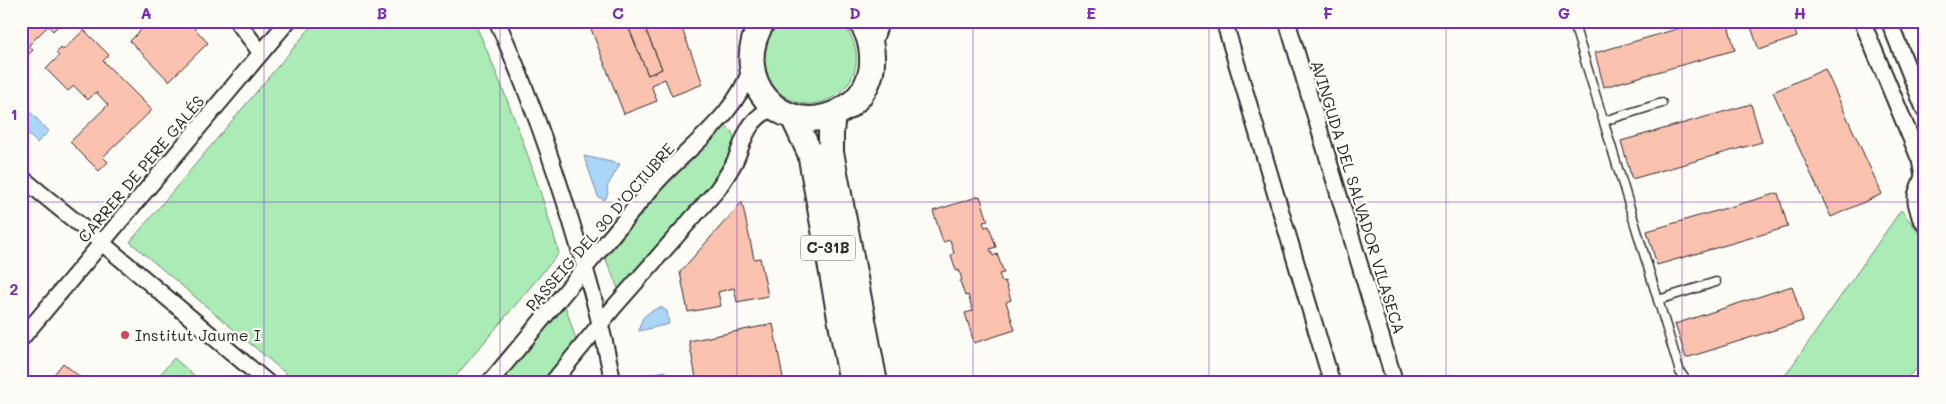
<svg xmlns="http://www.w3.org/2000/svg" width="1946" height="404" font-family="Mali,sans-serif">
	<style>
		.green { fill: #abecb6; stroke: #6b8c70 }
		.water { fill: #abd6f7; stroke: #7892a5 }
		.building { fill: #fbc2b0; stroke: #2b2b2b }
		.lines { fill: none; stroke-linecap: round; stroke-linejoin: round }
		.service-casing { stroke: #2b2b2b; stroke-width: 11 }
		.minor-casing { stroke: #2b2b2b; stroke-width: 19 }
		.primary-casing { stroke: #2b2b2b; stroke-width: 28 }
		.service { stroke: #fdfcf7; stroke-width: 8 }
		.minor { stroke: #fdfcf7; stroke-width: 15 }
		.primary { stroke: #fdfcf7; stroke-width: 24 }
		.grid { fill: none; stroke: #7b2cbf; stroke-width: 1; stroke-opacity: 0.55 }
		.poi-dot { fill: #d1495b; stroke: #fdfcf7; stroke-width: 2 }
		.labels { text-anchor: middle; stroke-width: 4.5; stroke-linejoin: round; paint-order: stroke }
		.shield { fill: #fdfcf7; stroke: #6a6a68; stroke-width: 1 }
		.shield-label { font-size: 15px; font-weight: bold; fill: #2b2b2b }
		.street-label { font-size: 16px; fill: #2b2b2b; stroke: #fdfcf7 }
		.poi-label { font-size: 16px; fill: #2b2b2b; stroke: #fdfcf7; text-anchor: start }
		.neatline { fill: none; stroke: #7b2cbf; stroke-width: 2 }
		.grid-label { font-size: 16px; text-anchor: middle; font-weight: bold; fill: #7b2cbf }
	</style>
	<rect width="100%" height="100%" fill="#fdfcf7"/>
	<filter id="ink" filterUnits="userSpaceOnUse"><feTurbulence type="fractalNoise" baseFrequency=".02" numOctaves="2"/><feDisplacementMap in="SourceGraphic" scale="10" xChannelSelector="R" yChannelSelector="G"/><feConvolveMatrix kernelMatrix="1 2 1 2 8 2 1 2 1" color-interpolation-filters="sRGB"/></filter>
	<g filter="url(#ink)">
		<g class="green">
			<path d="M316 21H474C508 97 536 173 559 253L450 383H297L130 242Z"/>
			<path d="M780 21H840C889 74 816 132 776 89 769 82 764 72 763 62 762 46 767 31 780 21Z"/>
			<polygon points="723,124 732,132 736,142 724,171 620,293 604,255 663,185"/>
			<polygon points="1901,210 1925,240 1925,362 1901,383 1780,383"/>
			<polygon points="564,302 577,343 544,383 496,383"/>
			<polygon points="174,358 203,383 153,383"/>
		</g>
		<g class="water">
			<polygon points="25,107 49,131 37,143 21,127 21,111"/>
			<polygon points="584,156 620,164 607,187 608,193 605,200 598,197"/>
			<path d="M661 307 667 311 669 324 639 331C640 316 648 312 661 307Z"/>
			<polygon points="665,371 668,383 651,383 649,374"/>
		</g>
		<g class="building">
			<polygon points="21,21 63,21 53,31 48,26 29,45 33,50 23,60"/>
			<polygon points="150,21 188,21 208,43 169,81 130,41"/>
			<polygon points="588,21 626,21 648,75 662,69 642,21 679,21 703,84 672,96 665,79 651,85 657,101 624,114"/>
			<polygon points="626,21 642,21 662,69 648,75"/>
			<polygon points="1704,21 1727,21 1735,50 1604,87 1595,53"/>
			<polygon points="1749,21 1792,21 1797,37 1759,50"/>
			<polygon points="84,30 109,55 103,61 152,110 103,157 108,162 99,171 70,142 108,105 96,92 88,100 74,86 68,91 46,69 59,56 56,53 61,48 63,50"/>
			<polygon points="1825,69 1882,194 1831,217 1773,92"/>
			<polygon points="1751,104 1762,142 1632,179 1621,141"/>
			<polygon points="1778,193 1788,227 1657,265 1647,231"/>
			<polygon points="980,196 988,221 983,222 985,227 989,226 996,247 990,249 993,256 997,254 1004,273 999,274 1002,282 1005,281 1011,300 1006,302 1015,330 974,343 965,313 973,311 968,295 965,296 960,281 962,280 959,270 956,271 951,255 954,253 950,240 943,242 933,211"/>
			<polygon points="742,202 754,259 760,258 768,296 737,302 734,288 718,292 721,306 688,312 680,272"/>
			<polygon points="1792,286 1803,321 1686,358 1675,324"/>
			<polygon points="773,324 784,383 697,383 689,341"/>
			<polygon points="63,363 87,383 47,383"/>
		</g>
		<g class="lines">
			<defs>
				<g id="service">
					<polyline points="1573,21 1680,372 1688,383"/>
					<polyline points="1604,121 1662,103"/>
					<polyline points="1658,300 1716,282"/>
				</g>
				<g id="minor">
					<polyline points="237,21 261,53"/>
					<path d="M497 21C526 86 550 153 571 221 587 274 603 328 613 383"/>
					<polyline points="1224,21 1332,383"/>
					<polyline points="1287,21 1395,383"/>
					<polyline points="1862,21 1920,160 1923,176 1916,195 1916,202 1920,217 1925,224"/>
					<polyline points="1889,21 1925,111"/>
					<polyline points="872,47 881,21"/>
					<polyline points="21,177 102,243 268,383"/>
					<polyline points="21,339 288,21"/>
					<path d="M489 383C545 317 599 250 655 184 688 147 735 117 751 68"/>
					<path d="M552 383 614 307 717 190C724 180 731 170 736 159 746 134 748 119 775 107"/>
				</g>
				<g id="primary">
					<path d="M763 21C727 78 782 143 842 110 857 102 867 88 871 72 874 55 871 35 860 21"/>
					<polyline points="833,115 831,132 831,152 875,383"/>
					<polyline points="793,117 810,153 852,383"/>
				</g>
			</defs>
			<use href="#service" class="service-casing"/>
			<use href="#minor" class="minor-casing"/>
			<use href="#primary" class="primary-casing"/>
			<use href="#service" class="service"/>
			<use href="#minor" class="minor"/>
			<use href="#primary" class="primary"/>
		</g>
	</g>
	<path class="grid" d="M264 21V383M500 21V383M737 21V383M973 21V383M1209 21V383M1446 21V383M1682 21V383M21 202H1925"/>
	<circle class="poi-dot" cx="125" cy="335" r="5"/>
	<g class="labels">
		<rect class="shield" x="800.5" y="235.5" width="55" height="25" rx="4"/>
		<g class="shield-label">
			<text x="828" y="253">C-31B</text>
		</g>
		<g class="street-label">
			<text transform="translate(141 169) rotate(-50)" y="6">CARRER DE PERE GALÉS</text>
			<text transform="translate(1358 197) rotate(73)" y="6">AVINGUDA DEL SALVADOR VILASECA</text>
			<text transform="translate(600 227) rotate(-49)" y="6">PASSEIG DEL 30 D'OCTUBRE</text>
		</g>
		<g class="poi-label">
			<text x="135" y="341">Institut Jaume I</text>
		</g>
	</g>
	<rect width="1946" height="404" fill="none" stroke="#fdfcf7" stroke-width="55"/>
	<rect x="28" y="28" width="1890" height="348" class="neatline"/>
	<g class="grid-label">
		<text x="146" y="19">A</text>
		<text x="382" y="19">B</text>
		<text x="618" y="19">C</text>
		<text x="855" y="19">D</text>
		<text x="1091" y="19">E</text>
		<text x="1328" y="19">F</text>
		<text x="1564" y="19">G</text>
		<text x="1800" y="19">H</text>
		<text x="14" y="120">1</text>
		<text x="14" y="295">2</text>
	</g>
</svg>
